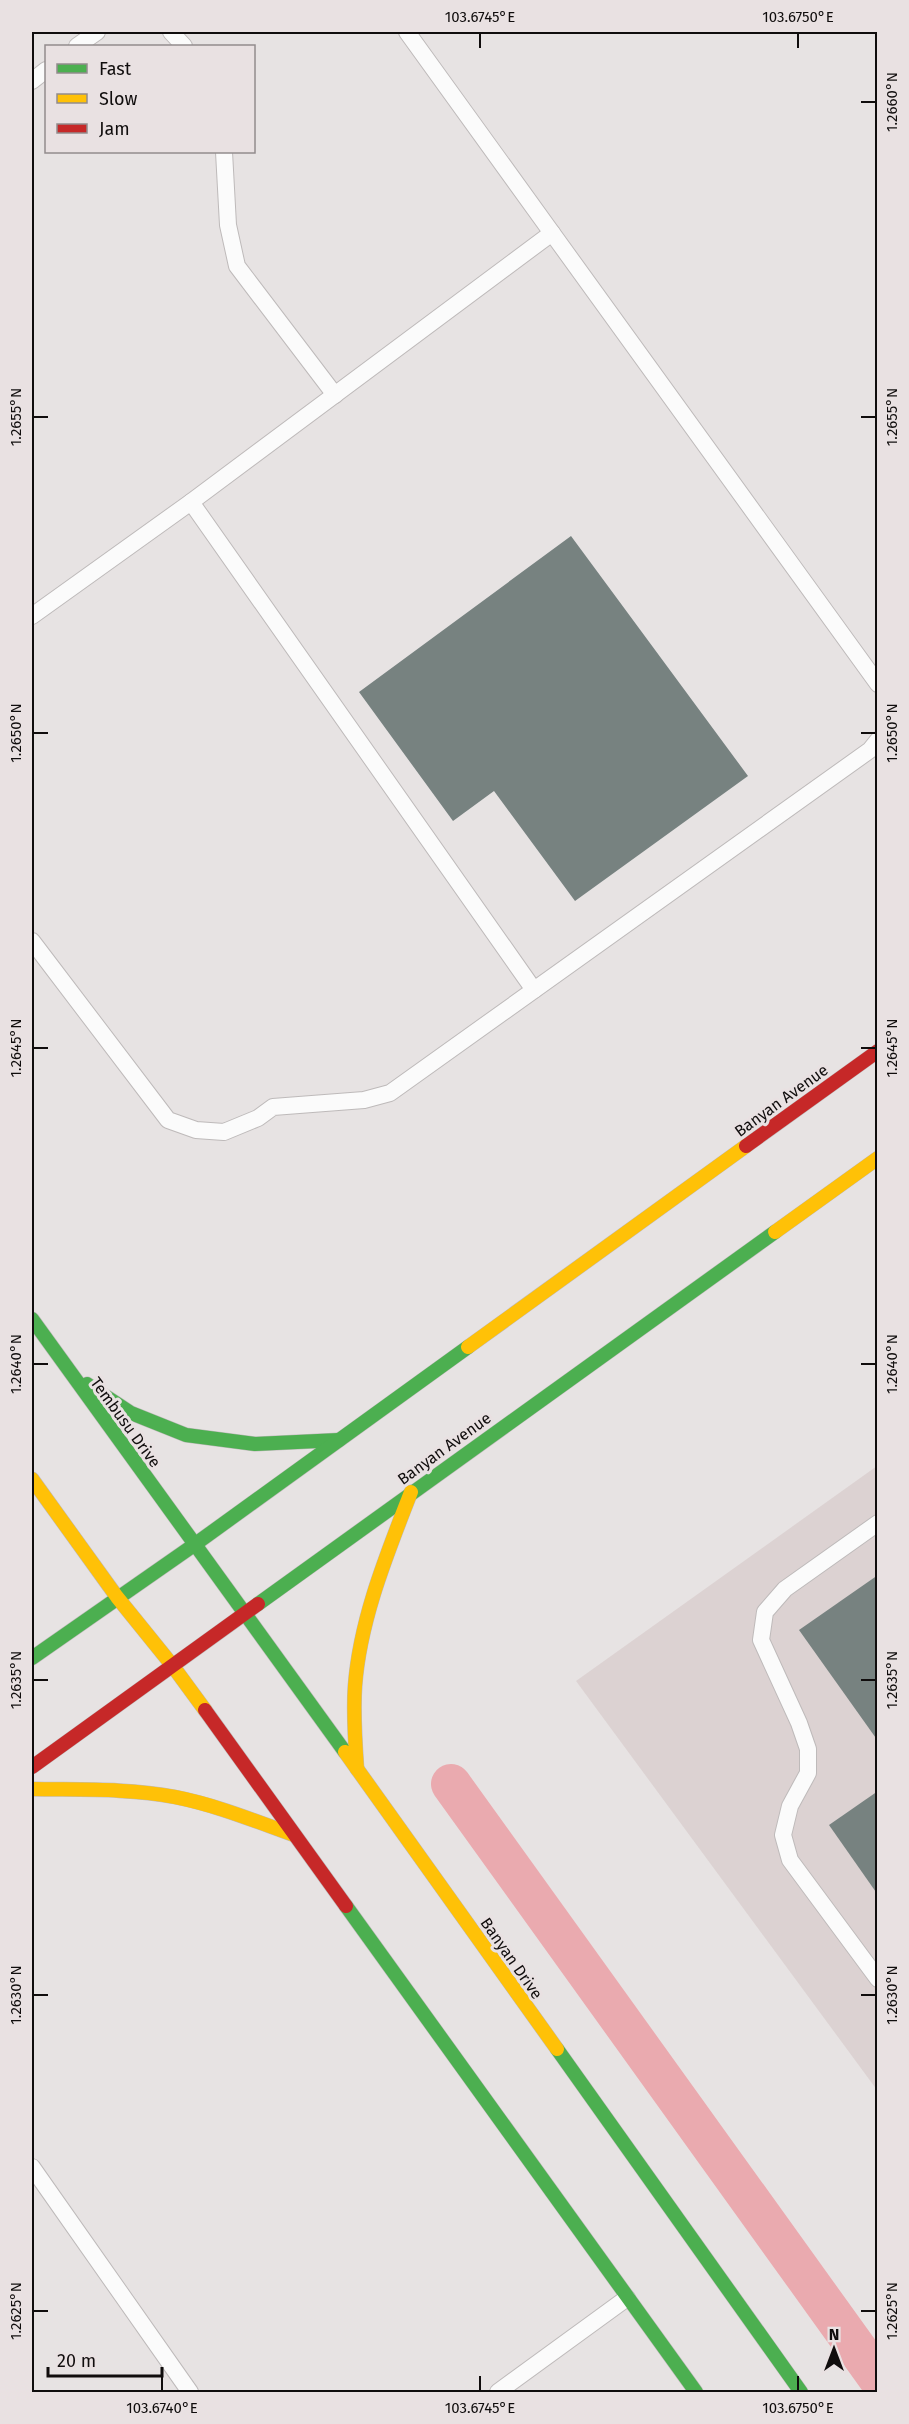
<svg xmlns="http://www.w3.org/2000/svg" width="909" height="2424" font-family="'Fira Sans',sans-serif">
	<style>
		.built { fill: #dcd2d2 }
		.lines { fill: none; stroke-linecap: round; stroke-linejoin: round }
		.canal { stroke: #eaaaaf; stroke-width: 40 }
		.building { fill: #778280 }
		.lane-casing { stroke: #bebaba; stroke-width: 18 }
		.fast-casing { stroke: #bebaba; stroke-width: 15 }
		.slow-casing { stroke: #bebaba; stroke-width: 15 }
		.jam-casing { stroke: #bebaba; stroke-width: 15 }
		.lane { stroke: #fbfbfb; stroke-width: 16 }
		.fast { stroke: #4caf50; stroke-width: 14 }
		.slow { stroke: #ffc107; stroke-width: 14 }
		.jam { stroke: #c62828; stroke-width: 14 }
		.ticks { fill: none; stroke: #100d0d; stroke-width: 2 }
		.labels { text-anchor: middle; stroke-width: 6; stroke-linejoin: round; paint-order: stroke }
		.street-label { font-size: 16px; fill: #100d0d; stroke: #e9e1e2 }
		.neatline { fill: none; stroke: #100d0d; stroke-width: 2 }
		.ticks-label { font-size: 15px; text-anchor: middle; fill: #100d0d }
	</style>
	<rect width="100%" height="100%" fill="#e7e3e3"/>
	<polygon class="built" points="877,1466 877,2090 576,1681"/>
	<g class="lines">
		<polyline class="canal" points="451,1784 878,2378"/>
	</g>
	<g class="building">
		<polygon points="571,536 748,776 575,901 494,791 453,821 359,692"/>
		<polygon points="878,1575 878,1741 799,1630"/>
		<polygon points="878,1791 878,1895 829,1825"/>
	</g>
	<g class="lines">
		<defs>
			<g id="lane">
				<polyline points="171,32 184,46"/>
				<polyline points="407,32 552,233"/>
				<polyline points="77,46 97,32"/>
				<polyline points="32,81 46,70"/>
				<polyline points="224,152 228,225 237,266 335,395"/>
				<polyline points="191,502 534,990"/>
				<polyline points="32,616 191,502 552,233 878,684"/>
				<polyline points="32,941 168,1120 196,1130 224,1132 258,1118 273,1107 364,1100 390,1093 870,750 878,740"/>
				<polyline points="878,1523 785,1589 765,1612 761,1640 799,1723 808,1749 808,1773 790,1806 783,1835 790,1860 878,1979"/>
				<polyline points="32,2167 190,2392"/>
				<polyline points="498,2392 627,2298"/>
			</g>
			<g id="fast">
				<polyline points="32,1319 345,1752"/>
				<polyline points="87,1384 131,1413 186,1435 255,1444 339,1440"/>
				<polyline points="258,1604 775,1232"/>
				<polyline points="32,1658 194,1545 468,1347"/>
				<polyline points="346,1906 696,2392"/>
				<polyline points="557,2049 801,2392"/>
			</g>
			<g id="slow">
				<polyline points="775,1232 878,1158"/>
				<polyline points="468,1347 746,1146"/>
				<polyline points="32,1479 117,1597 172,1665 205,1710"/>
				<polyline points="345,1752 557,2049"/>
				<path d="M357 1769C355 1741 353 1714 355 1686 360 1619 387 1554 411 1492"/>
				<path d="M32 1789C80 1790 128 1788 175 1797 216 1805 255 1821 294 1835"/>
			</g>
			<g id="jam">
				<polyline points="746,1146 878,1051"/>
				<polyline points="205,1710 346,1906"/>
				<polyline points="32,1767 258,1604"/>
			</g>
		</defs>
		<use href="#lane" class="lane-casing"/>
		<use href="#fast" class="fast-casing"/>
		<use href="#slow" class="slow-casing"/>
		<use href="#jam" class="jam-casing"/>
		<use href="#lane" class="lane"/>
		<use href="#fast" class="fast"/>
		<use href="#slow" class="slow"/>
		<use href="#jam" class="jam"/>
	</g>
	<path class="ticks" d="M480 33V48M798 33V48M861 102H876M33 417H48M861 417H876M33 733H48M861 733H876M33 1048H48M861 1048H876M33 1364H48M861 1364H876M33 1680H48M861 1680H876M33 1995H48M861 1995H876M33 2311H48M861 2311H876M162 2376V2391M480 2376V2391M798 2376V2391"/>
	<g class="labels">
		<g class="street-label">
			<text transform="translate(781 1100) rotate(-36)" y="6">Banyan Avenue</text>
			<text transform="translate(126 1422) rotate(54)" y="6">Tembusu Drive</text>
			<text transform="translate(444 1448) rotate(-36)" y="6">Banyan Avenue</text>
			<text transform="translate(512 1958) rotate(55)" y="6">Banyan Drive</text>
		</g>
	</g>
	<rect width="909" height="2424" fill="none" stroke="#e9e1e2" stroke-width="66"/>
	<rect x="45" y="45" width="210" height="108" fill="#e9e1e2" stroke="#928c8d" stroke-width="1.5"/>
	<rect x="57" y="64" width="30" height="9" fill="#4caf50" stroke="#928c8d" stroke-width="1.5"/>
	<text x="99" y="75" font-size="18" fill="#100d0d">Fast</text>
	<rect x="57" y="94" width="30" height="9" fill="#ffc107" stroke="#928c8d" stroke-width="1.5"/>
	<text x="99" y="105" font-size="18" fill="#100d0d">Slow</text>
	<rect x="57" y="124" width="30" height="9" fill="#c62828" stroke="#928c8d" stroke-width="1.5"/>
	<text x="99" y="135" font-size="18" fill="#100d0d">Jam</text>
	<g transform="translate(834 2349)" stroke="#e9e1e2" stroke-width="4.5" paint-order="stroke">
	<path d="M0-4.5L10 22L0 15L-10 22Z" fill="#100d0d"/>
	<text y="-9" font-size="16" font-weight="bold" text-anchor="middle" fill="#100d0d">N</text>
	</g>
	<path d="M48 2367v9h114v-9" fill="none" stroke="#100d0d" stroke-width="3"/>
	<text x="57" y="2367" font-size="18" fill="#100d0d" stroke="#e9e1e2" stroke-width="4.5" paint-order="stroke">20 m</text>
	<rect x="33" y="33" width="843" height="2358" class="neatline"/>
	<g class="ticks-label">
		<text x="480" y="22">103.6745°E</text>
		<text x="798" y="22">103.6750°E</text>
		<text transform="translate(892 102) rotate(-90)" y="5">1.2660°N</text>
		<text transform="translate(16 417) rotate(-90)" y="5">1.2655°N</text>
		<text transform="translate(892 417) rotate(-90)" y="5">1.2655°N</text>
		<text transform="translate(16 733) rotate(-90)" y="5">1.2650°N</text>
		<text transform="translate(892 733) rotate(-90)" y="5">1.2650°N</text>
		<text transform="translate(16 1048) rotate(-90)" y="5">1.2645°N</text>
		<text transform="translate(892 1048) rotate(-90)" y="5">1.2645°N</text>
		<text transform="translate(16 1364) rotate(-90)" y="5">1.2640°N</text>
		<text transform="translate(892 1364) rotate(-90)" y="5">1.2640°N</text>
		<text transform="translate(16 1680) rotate(-90)" y="5">1.2635°N</text>
		<text transform="translate(892 1680) rotate(-90)" y="5">1.2635°N</text>
		<text transform="translate(16 1995) rotate(-90)" y="5">1.2630°N</text>
		<text transform="translate(892 1995) rotate(-90)" y="5">1.2630°N</text>
		<text transform="translate(16 2311) rotate(-90)" y="5">1.2625°N</text>
		<text transform="translate(892 2311) rotate(-90)" y="5">1.2625°N</text>
		<text x="162" y="2413">103.6740°E</text>
		<text x="480" y="2413">103.6745°E</text>
		<text x="798" y="2413">103.6750°E</text>
	</g>
</svg>
